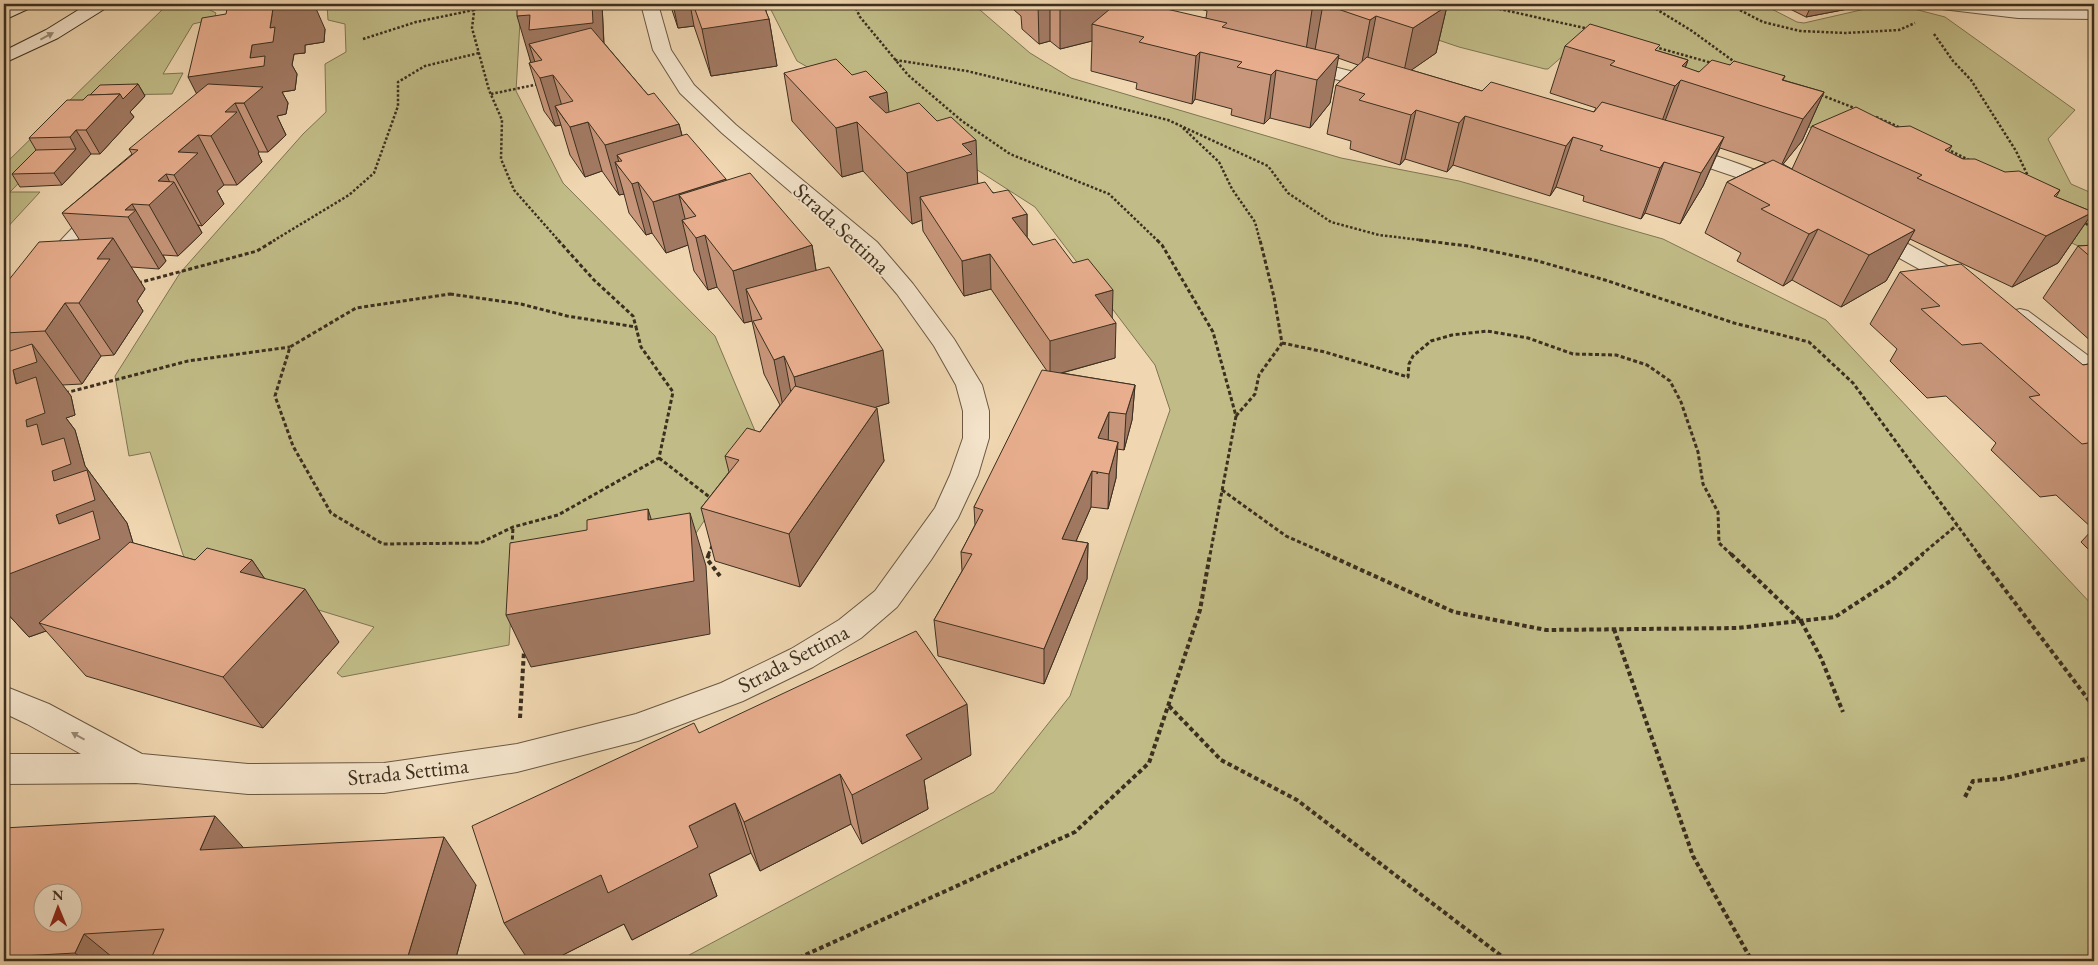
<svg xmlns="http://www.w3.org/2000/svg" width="2098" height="965" font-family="'EB Garamond',serif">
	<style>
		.green { fill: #c1bc87; stroke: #7e7653 }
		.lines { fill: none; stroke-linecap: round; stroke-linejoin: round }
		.minor-casing { stroke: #695944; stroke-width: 2 }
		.secondary-casing { stroke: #3c2f1f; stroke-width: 2 }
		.path-far2 { stroke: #3c2f1f; stroke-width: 2.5; stroke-dasharray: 2.5 2; stroke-linecap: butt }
		.path-far1 { stroke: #3c2f1f; stroke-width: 3; stroke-dasharray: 4 2.5; stroke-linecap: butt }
		.path { stroke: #3c2f1f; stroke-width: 4; stroke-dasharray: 4.5 3; stroke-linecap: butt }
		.minor { fill: #f5e5cc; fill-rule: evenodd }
		.secondary { fill: #f5e5cc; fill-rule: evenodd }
		.wall { fill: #c8967a; stroke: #3c2f1f }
		.shaded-wall { fill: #a27a63; stroke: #3c2f1f }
		.building { fill: #e8ae8e; stroke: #3c2f1f; fill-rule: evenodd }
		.oneway { fill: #988a76 }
		.labels { text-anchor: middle; stroke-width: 4; stroke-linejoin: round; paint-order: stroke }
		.street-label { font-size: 22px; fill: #3c2f1f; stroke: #f5e5cc }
	</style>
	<rect width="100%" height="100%" fill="#f0d7b1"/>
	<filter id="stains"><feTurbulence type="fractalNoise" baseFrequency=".004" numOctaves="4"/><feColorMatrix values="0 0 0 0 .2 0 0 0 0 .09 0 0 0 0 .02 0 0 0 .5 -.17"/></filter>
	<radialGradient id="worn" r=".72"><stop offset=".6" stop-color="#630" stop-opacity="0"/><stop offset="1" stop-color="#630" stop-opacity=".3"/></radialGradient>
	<g class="green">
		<polygon points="168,4 203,4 204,7 216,13 214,19 193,24 163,74 183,73 172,94 104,95 10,192 40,192 4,231 4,165"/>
		<polygon points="281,4 521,4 516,91 563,183 715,336 758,438 687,547 513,579 509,645 342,677 337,673 374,627 188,570 150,452 129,456 115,376 180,273 303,134 326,112 325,64 346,52 345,24 328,20 327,5 278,12"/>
		<polygon points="768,4 973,4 1030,53 1071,78 1341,158 1459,181 1663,239 1826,320 2094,607 2094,961 678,961 994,792 1070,696 1170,410 1155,365 1035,207 901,121 797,61"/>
		<polygon points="1301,4 1762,4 1797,22 1804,23 1887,4 1895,4 1945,17 2075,110 2048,139 2071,184 2094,194 2094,253 1816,129 1567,54 1565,54 1548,69 1545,69 1459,47 1346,9"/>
	</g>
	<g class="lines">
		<defs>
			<g id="minor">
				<polygon points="641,4 658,4 671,50 694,85 736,125 877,242 913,284 954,339 982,385 989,411 989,438 978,475 958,518 931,560 897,607 861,638 813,667 743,701 638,741 517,772 384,793 248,794 136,783 4,784 4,754 81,754 27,724 4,713 4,686 49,704 142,754 248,764 384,763 517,744 636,714 721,683 791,649 839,620 875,591 935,508 950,475 963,438 963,411 956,385 934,346 897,294 861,252 722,133 680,93 653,50"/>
				<polygon points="1933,4 1979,4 2037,8 2094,9 2094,19 2018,18 1942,9 1936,8"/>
				<polygon points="1298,58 1390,81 1392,85 1390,89 1383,91 1291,68 1289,64 1291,60"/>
				<path d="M1678 145C1699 150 1778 174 1789 189L1785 193 1778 195 1771 193 1742 179 1671 155 1668 151 1671 147Z"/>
				<polygon points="103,203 111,204 114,209 111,214 46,283 13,331 4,333 4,309 30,273 95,204"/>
				<polygon points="1871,226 1879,228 1975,281 1979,286 1975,291 1967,293 1959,291 1863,238 1860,233 1863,228"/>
				<polygon points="2020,309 2028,311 2094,360 2094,380 2085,378 2012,321 2008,316 2012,311"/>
			</g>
			<g id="secondary">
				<polygon points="12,4 33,4 30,8 4,20 4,8"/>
				<polygon points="88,4 109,4 106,8 58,38 4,63 4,51 46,30"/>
			</g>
		</defs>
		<use href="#minor" class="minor-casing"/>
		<use href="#secondary" class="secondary-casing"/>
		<g class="path-far2">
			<polyline points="475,4 472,28 489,90 502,120 501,159 514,190 559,241"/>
			<polyline points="854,4 860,17 908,75 962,121 1010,154 1109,194 1158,241"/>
			<polyline points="1477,4 1589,29"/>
			<polyline points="1648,4 1692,31 1736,63"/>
			<polyline points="1728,4 1763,22 1800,31 1845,33 1899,30 1915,23"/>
			<polyline points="1934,34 1953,61 1971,80 2016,151 2028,176"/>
			<polyline points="363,39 416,22 474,10"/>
			<polyline points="1655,47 1712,63"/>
			<polyline points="895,60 967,71 1168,120 1268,166 1288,193 1331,222 1379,235 1429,241"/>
			<polyline points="491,94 539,84"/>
			<polyline points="1821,95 1857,109"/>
			<polyline points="1876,117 1901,128"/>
			<polyline points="1183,128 1219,162 1232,189 1255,222 1260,241"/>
			<polyline points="1947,149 1971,161"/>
			<polyline points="2082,221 2094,229"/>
			<polyline points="273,241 349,195 374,173 398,106 398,82 425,66 479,53"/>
		</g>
		<g class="path-far1">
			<polyline points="558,240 594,280 633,316 636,327"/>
			<polyline points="1157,240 1162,245 1213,332 1236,416 1210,555"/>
			<polyline points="1419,240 1468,246 1534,260 1605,280 1734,323 1809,342 1853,383 1979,555"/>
			<polyline points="138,283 257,251 275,240"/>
			<polygon points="450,294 521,304 567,316 636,327 641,347 673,392 659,458 558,515 513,527 480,543 383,544 331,513 293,446 275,396 290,347 356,308"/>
			<polyline points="1282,343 1325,352 1408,377 1409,364 1413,356 1431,341 1452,335 1487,331 1528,338 1573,354 1616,355 1647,365 1670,381 1681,402 1698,452 1703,484 1718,512 1719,543 1732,555"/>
			<polyline points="65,393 188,361 290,347"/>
			<polyline points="1236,416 1255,394 1259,375 1282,343 1274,297 1260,240"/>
			<polyline points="659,458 712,499"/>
			<polyline points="1222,490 1286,536 1329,555"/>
			<polyline points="512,546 513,527"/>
			<polyline points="708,555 713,544"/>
			<polyline points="1921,555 1957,525"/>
		</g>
		<g class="path">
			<polyline points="709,554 707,559 720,576"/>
			<polyline points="1326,554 1454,612 1546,630 1737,628 1835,617 1892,580 1923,554"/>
			<polyline points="1731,554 1801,621 1821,658 1843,712"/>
			<polyline points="1978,554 2094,707"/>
			<polyline points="1614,629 1693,856 1752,961"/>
			<polyline points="1169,706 1221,760 1297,800 1508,961"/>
			<polyline points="520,718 524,651"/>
			<polyline points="1965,797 1973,781 2001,779 2094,757"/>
			<polyline points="792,961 1075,832 1149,763 1200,610 1210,554"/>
		</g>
		<use href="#minor" class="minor"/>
		<use href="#secondary" class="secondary"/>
	</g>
	<g class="wall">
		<polygon points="517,4 602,4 604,43 648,95 679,124 682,135 726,181 812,245 816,270 889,403 875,407 884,461 800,587 715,561 701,508 729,472 725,456 760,432 780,405 764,374 752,321 744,323 717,287 708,290 694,271 688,245 666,253 652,233 646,235 629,213 624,194 619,195 602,171 585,177 570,155 561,125 555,126 544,111 529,63 531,63"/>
		<polygon points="670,4 765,4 766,12 769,19 777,66 711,76 694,26 678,28"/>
		<polygon points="1007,4 1112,4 1112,7 1206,18 1207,11 1186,4 1439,4 1447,6 1436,53 1411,70 1482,91 1594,112 1596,108 1550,93 1565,46 1658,51 1688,60 1685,68 1699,72 1730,65 1785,76 1783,80 1824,92 1802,141 1783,164 1792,169 1812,126 1896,127 1952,146 1948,152 1963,159 2060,190 2056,197 2093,212 2058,263 2012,287 1910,239 1886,281 1841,307 1792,280 1783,286 1737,261 1741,253 1705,233 1727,182 1766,163 1720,148 1703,186 1680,224 1645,213 1641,219 1583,201 1584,196 1556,187 1550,196 1453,165 1447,172 1405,159 1400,165 1350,149 1351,141 1327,134 1336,85 1358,65 1338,58 1330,103 1310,128 1270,118 1264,124 1231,115 1232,109 1195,99 1192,104 1136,89 1137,83 1091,71 1092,41 1060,49 1050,41 1039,44 1022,29 1021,16"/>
		<polygon points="1780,4 1855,4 1853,8 1806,17"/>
		<polygon points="325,29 324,42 305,45 305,53 294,54 292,65 297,74 295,90 282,92 288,103 286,114 277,116 286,135 268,152 259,152 258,153 262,162 237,185 224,185 217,191 224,204 202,226 198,225 202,233 178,256 163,255 166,261 159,269 131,267 145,289 137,301 143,311 114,355 101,356 82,384 62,385 71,396 75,415 66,418 75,430 85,466 127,523 133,543 195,560 252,560 264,578 339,642 263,728 86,676 46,631 29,637 4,610 4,286 79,239 62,213 132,154 129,149"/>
		<polygon points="784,73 978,183 1027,214 1027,237 1033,245 1112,317 1115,358 1062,373 1135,385 1132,420 1124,450 1117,449 1116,478 1108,509 1091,507 1076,541 1088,543 1087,579 1044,684 938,656 934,620 962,571 961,552 975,525 974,507 1047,371 991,289 964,296 923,231 922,220 912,224 863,171 842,177 792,121"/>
		<polygon points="138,84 145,96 130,112 134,117 100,154 91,154 62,185 20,187 12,174 36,150 29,138 90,95"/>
		<polygon points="2094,245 2094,344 2043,298 2078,246"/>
		<polygon points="1900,272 2083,365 2094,363 2094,555 2081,542 2093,529 2056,495 2040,497 1991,450 1996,443 1946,396 1927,398 1890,361 1897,349 1870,324"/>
		<polygon points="699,733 971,755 924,780 928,809 862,844 851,824 760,871 751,853 709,874 717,896 632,940 624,924 551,961 529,961"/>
		<polygon points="4,828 244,848 476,885 455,961 4,961"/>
	</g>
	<g class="shaded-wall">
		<polygon points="284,4 314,4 325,29 324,42 305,45 305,53 294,54 292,65 297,74 295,90 282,92 288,103 286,114 277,116 286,135 268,152 244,103 235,103 259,152 258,153 262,162 237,185 211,136 213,126 188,77 250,58 252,45 270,28 273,8"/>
		<polygon points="592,4 602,4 605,70 553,76 567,123 555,106 561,125 555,126 540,78 542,60 529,44 535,62 531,63 517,16"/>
		<polygon points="673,4 690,4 694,26 678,28"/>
		<polygon points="744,4 765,4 767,19 769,19 777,66 711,76 702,29"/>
		<polygon points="1038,4 1050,4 1050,41 1039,44"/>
		<polygon points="1060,4 1112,4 1112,28 1092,24 1092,41 1060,49"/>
		<polygon points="1323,4 1315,50 1305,57 1312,10"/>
		<polygon points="1812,4 1855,4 1853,8 1806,17"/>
		<polygon points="1447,6 1436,53 1403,76 1413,28"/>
		<polygon points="1376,16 1367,62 1361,67 1370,20"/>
		<polygon points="1200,52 1195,99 1192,104 1196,56"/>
		<polygon points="1339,55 1330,103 1310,128 1317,80"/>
		<polygon points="1688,60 1662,129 1657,135 1682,66"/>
		<polygon points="1276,70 1270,118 1264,124 1271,75"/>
		<polygon points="138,84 145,96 130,112 134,117 100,154 86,130 120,94"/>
		<polygon points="887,92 892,141 869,97"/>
		<polygon points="1824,92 1802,141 1780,168 1803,119"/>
		<polygon points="1416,110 1405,159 1400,165 1411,115"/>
		<polygon points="1465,116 1453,165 1447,172 1459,123"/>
		<polygon points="588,122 602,171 585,177 570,127"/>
		<polygon points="857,122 863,171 842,177 836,128"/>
		<polygon points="679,124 691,173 638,182 652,233 646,235 632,184 622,161 617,155 621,170 615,162 624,194 619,195 605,145"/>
		<polygon points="76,130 91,154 62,185 54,173 76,149 70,137"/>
		<polygon points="198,135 224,185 217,191 224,204 202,226 174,175 178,152"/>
		<polygon points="1573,137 1556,187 1550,196 1566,146"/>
		<polygon points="1724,137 1703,186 1680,224 1701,173"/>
		<polygon points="976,140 978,190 920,197 922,220 912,224 907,173 962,144"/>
		<polygon points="1664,162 1645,213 1641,219 1660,168"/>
		<polygon points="166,174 171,185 174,182 202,233 178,256 149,205 158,181"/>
		<polygon points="726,179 736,230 705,235 717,287 708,290 696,238 696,216 679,195 687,226 682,220 688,245 666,253 653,202"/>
		<polygon points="132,204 166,261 159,269 128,217 125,210"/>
		<polygon points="2093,212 2058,263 2012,287 2046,236"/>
		<polygon points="1027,214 1027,248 1012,218"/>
		<polygon points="1818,229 1792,280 1783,286 1809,234"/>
		<polygon points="1915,230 1886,281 1841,307 1869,255"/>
		<polygon points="113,238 145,289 137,301 143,311 114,355 79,303 97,259"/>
		<polygon points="812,245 820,297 746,289 752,321 744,323 733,271"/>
		<polygon points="990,254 991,289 964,296 962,261"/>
		<polygon points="1113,290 1112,324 1116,323 1115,358 1050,376 1050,341 1095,295"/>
		<polygon points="65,303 101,356 82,384 45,331"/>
		<polygon points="32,344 71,396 75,415 66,418 75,430 85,466 127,523 136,553 39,623 46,631 29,637 4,610 4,576 59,524 56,515 54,481 27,427 13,370"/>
		<polygon points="883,350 889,403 804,430 794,377"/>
		<polygon points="784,356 794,409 784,412 774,360"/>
		<polygon points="1135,385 1132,420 1124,450 1126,414"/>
		<polygon points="877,408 884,461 800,587 789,534"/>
		<polygon points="1109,412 1108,448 1097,474 1098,438"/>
		<polygon points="1118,442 1116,478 1108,509 1109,474"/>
		<polygon points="1092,471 1091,507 1061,575 1062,539"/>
		<polygon points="648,509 665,563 648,520"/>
		<polygon points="690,513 706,566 710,634 531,667 506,615"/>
		<polygon points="1088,543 1087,579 1044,684 1044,649"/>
		<polygon points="252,560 286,610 305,589 339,642 263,728 223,677 240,572"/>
		<polygon points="967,704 971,755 924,780 928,809 862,844 852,795 906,735"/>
		<polygon points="840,774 851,824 760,871 744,822"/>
		<polygon points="735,803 751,853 709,874 717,896 632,940 624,924 551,961 529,961 504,923 689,826"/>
		<polygon points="215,816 259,865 200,850"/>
		<polygon points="444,837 476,885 455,961 412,961 408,956"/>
		<polygon points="84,934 117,961 85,961 75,953"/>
	</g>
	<g class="building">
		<polygon points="228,4 284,4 284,6 273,8 270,28 275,27 273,42 252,45 250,58 265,56 264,66 188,77 202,18 226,14"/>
		<polygon points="517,4 592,4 593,23 529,30 530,15 517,16"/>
		<polygon points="693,4 746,4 747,7 763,4 769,19 702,29"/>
		<polygon points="1116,4 1145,4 1227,23 1222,27 1339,55 1317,80 1276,70 1271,75 1237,67 1242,62 1200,52 1196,56 1139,42 1144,37 1092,24"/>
		<polygon points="1294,4 1322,4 1312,10"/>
		<polygon points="1323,4 1439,4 1447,6 1413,28 1376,16 1370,20"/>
		<polygon points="1590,24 1660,45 1655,50 1688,60 1682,66 1699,72 1712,60 1730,65 1734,61 1785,76 1782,80 1824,92 1803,119 1681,80 1675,86 1610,65 1615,61 1565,46"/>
		<polygon points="591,28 648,95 654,93 679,124 605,145 588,122 570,127 555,106 573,101 553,75 540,78 529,63 542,60 529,44"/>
		<polygon points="1367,57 1482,91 1491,82 1594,112 1602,102 1724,137 1701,173 1664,162 1660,168 1600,150 1603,146 1573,137 1566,146 1465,116 1459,123 1416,110 1411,115 1359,100 1365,94 1336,85"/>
		<polygon points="836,59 852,75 866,71 887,92 869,97 886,113 919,103 937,121 951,117 976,140 962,144 972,154 907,173 857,122 836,128 784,73"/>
		<polygon points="138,84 123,99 120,94 90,95 100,85"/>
		<polygon points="208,84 263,87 244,103 235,103 225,112 237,112 211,136 198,135 178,152 198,153 174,175 166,174 158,181 174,182 149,205 132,204 125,210 136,210 128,217 62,213 138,150 129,149"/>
		<polygon points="120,94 86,130 76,130 70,137 29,138 67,100 83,100 88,95"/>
		<polygon points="1856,107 1896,127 1910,126 1952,146 1945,150 1963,159 1975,159 2005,172 2019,171 2060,190 2054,196 2093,212 2046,236 1917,178 1922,175 1812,126"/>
		<polygon points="687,134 726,179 653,202 638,182 632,184 615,162 622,161 617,155"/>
		<polygon points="76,149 54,173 12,174 36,150"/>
		<polygon points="1773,160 1915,230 1869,255 1818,229 1809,234 1761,209 1770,205 1727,182"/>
		<polygon points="750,173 812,245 733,271 705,235 696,238 682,220 696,216 679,195"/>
		<polygon points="985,182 993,193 1008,190 1027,214 1012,218 1033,245 1055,239 1073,263 1088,259 1113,290 1095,295 1116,323 1050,341 990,254 962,261 920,197"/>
		<polygon points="113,238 97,259 110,259 79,303 65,303 45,331 4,333 4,286 39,242"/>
		<polygon points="2094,245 2094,260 2078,246"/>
		<polygon points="1961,264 2083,365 2094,363 2094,442 2082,444 2029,397 2040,395 1981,343 1962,345 1921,309 1940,306 1900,272"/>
		<polygon points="829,267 883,350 794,377 784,356 774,360 753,321 762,319 746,289"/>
		<polygon points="32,344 37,362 13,370 16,384 36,377 45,413 26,420 27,427 37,424 42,445 64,438 71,464 52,471 54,481 87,470 95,500 56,515 59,524 93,511 100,539 4,576 4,353"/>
		<polygon points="1042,370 1135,385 1126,414 1109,412 1098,438 1118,442 1109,474 1092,471 1062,539 1088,543 1044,649 934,620 972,554 961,552 983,510 974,507"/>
		<polygon points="795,386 877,408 789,534 701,508 739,460 725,456 747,428 760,432"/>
		<polygon points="648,509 648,520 690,513 694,581 506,615 510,543 587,530 587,520"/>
		<polygon points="130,542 195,560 207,548 252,560 240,572 305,589 223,677 39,623"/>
		<polygon points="916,631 967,704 906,735 922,759 852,795 840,774 744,822 735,803 689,826 698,847 608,893 601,875 504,923 472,826 694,723 699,733"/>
		<path d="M215 816 200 850 444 837 408 956 347 959V961H150L164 929 84 934 75 953 4 957V828ZM42 892H72V922H42Z"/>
	</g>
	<defs><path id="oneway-solid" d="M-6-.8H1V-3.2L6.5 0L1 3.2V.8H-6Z" transform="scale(1.25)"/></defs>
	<g class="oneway">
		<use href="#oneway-solid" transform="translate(47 36) rotate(-28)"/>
		<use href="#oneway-solid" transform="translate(78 736) rotate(-151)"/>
	</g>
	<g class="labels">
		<g class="street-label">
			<text transform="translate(842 228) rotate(43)" y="8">Strada Settima</text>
			<text transform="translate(793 658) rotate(-28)" y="8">Strada Settima</text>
			<text transform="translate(408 771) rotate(-6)" y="8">Strada Settima</text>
		</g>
	</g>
	<rect width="2098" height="965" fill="none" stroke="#f0d7b1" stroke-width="20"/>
	<rect x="5" y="5" width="2088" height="955" fill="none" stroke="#3c2f1f" stroke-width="2.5"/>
	<rect x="10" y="10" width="2078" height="945" fill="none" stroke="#3c2f1f"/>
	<g transform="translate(58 908) rotate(359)"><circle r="24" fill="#f5e5cc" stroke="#ab9c87"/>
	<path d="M0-4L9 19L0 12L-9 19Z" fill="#8f2418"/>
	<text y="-8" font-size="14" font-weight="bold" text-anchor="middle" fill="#3c2f1f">N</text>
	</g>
	<rect width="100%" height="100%" filter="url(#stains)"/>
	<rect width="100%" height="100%" fill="url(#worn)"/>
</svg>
